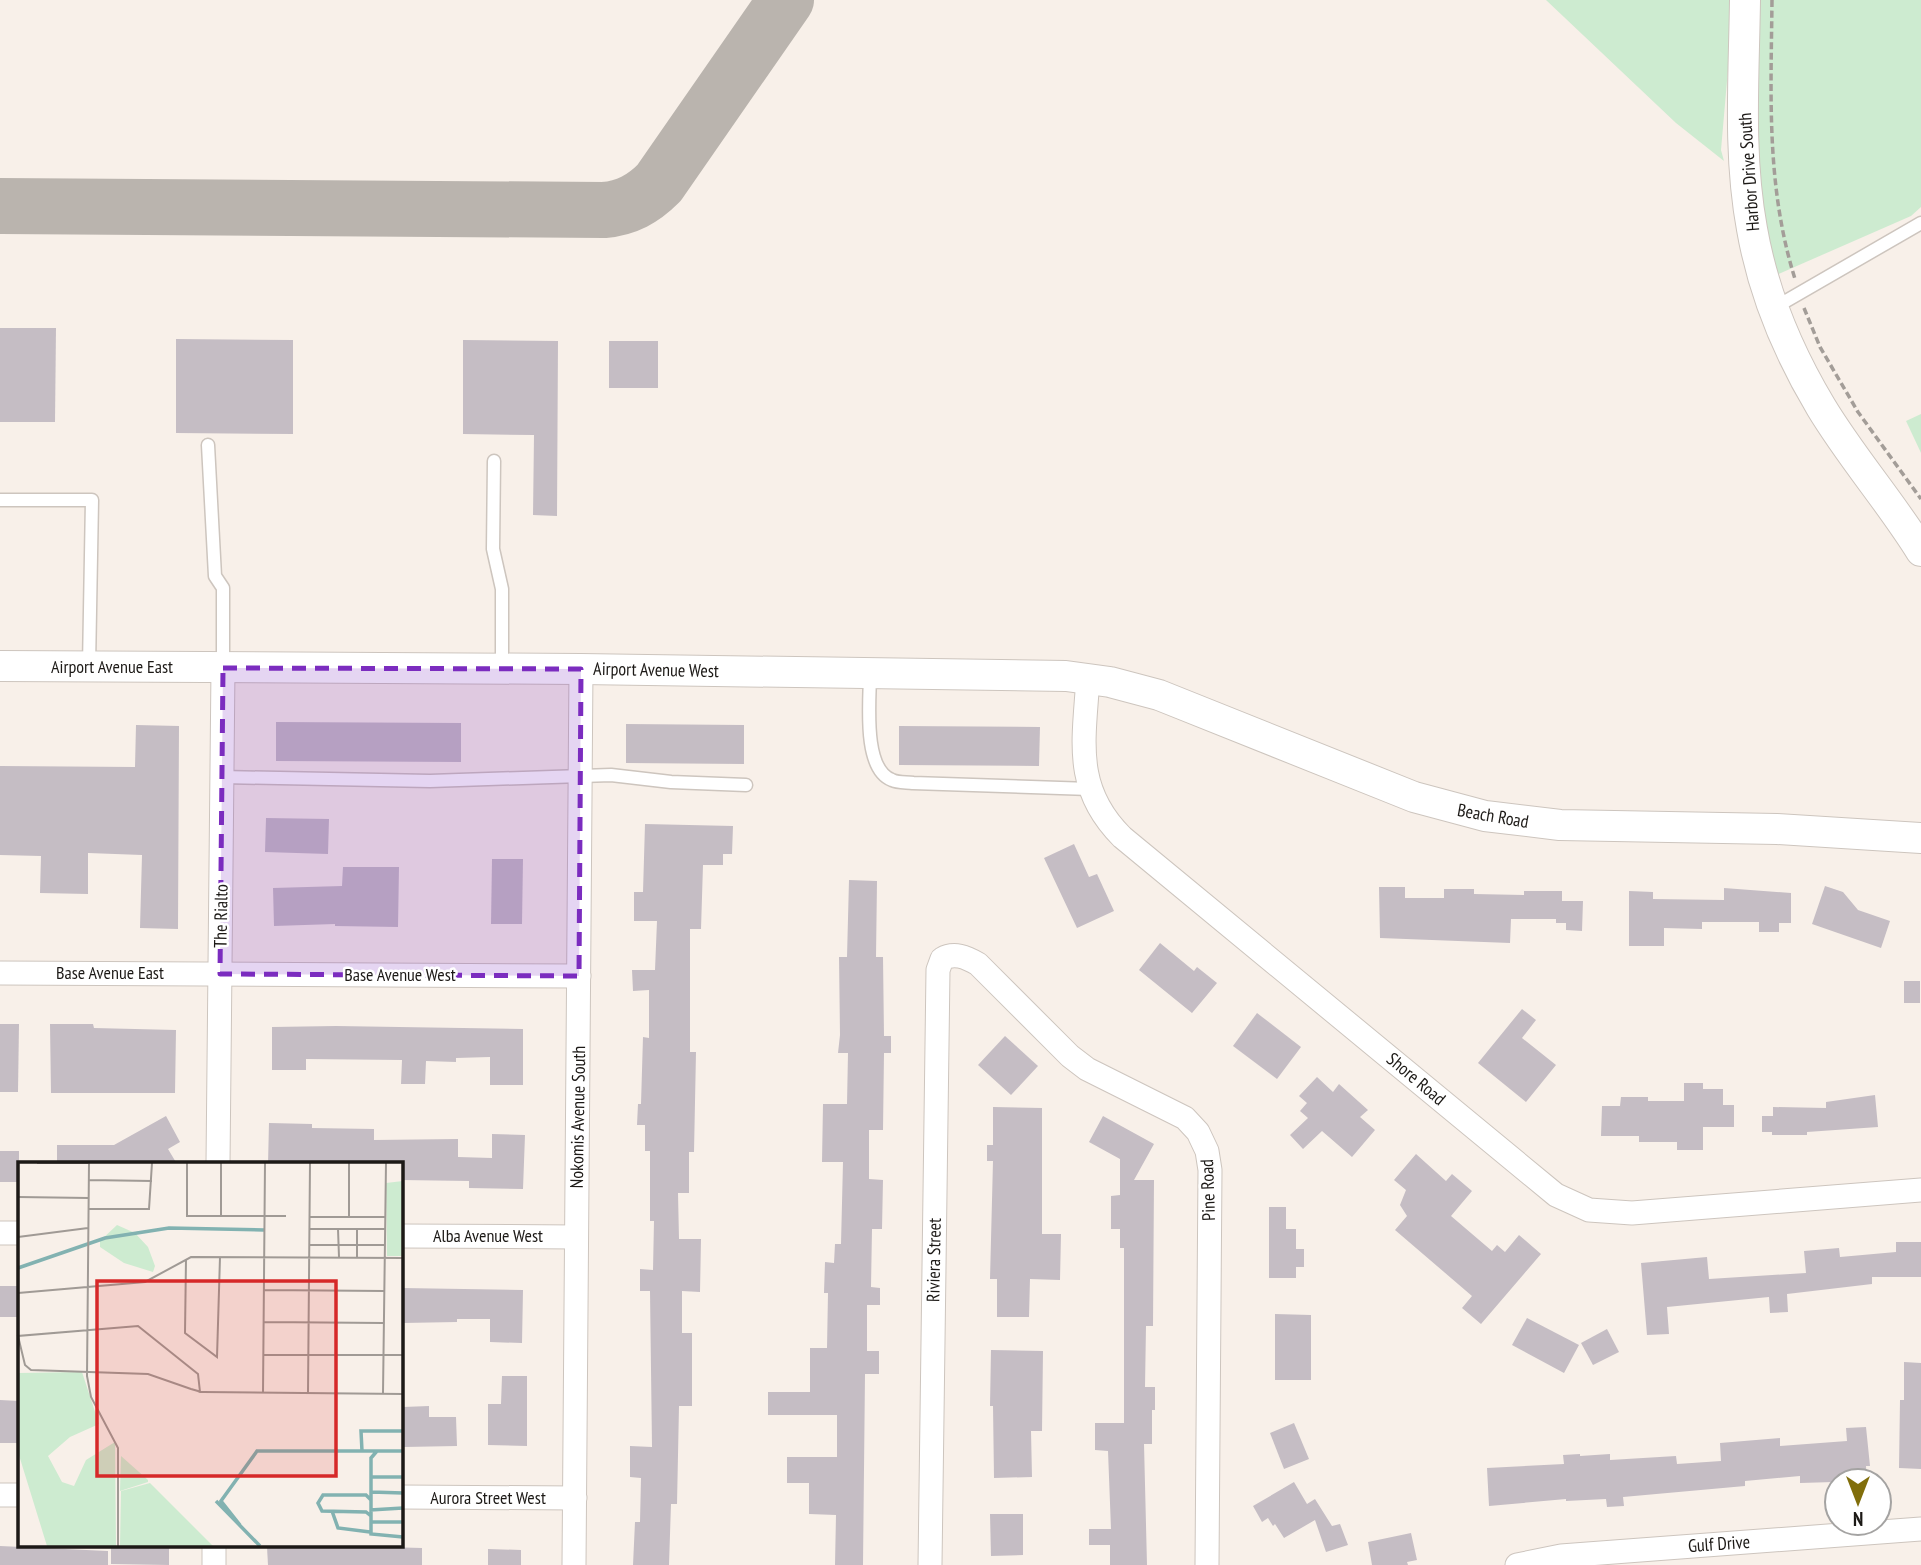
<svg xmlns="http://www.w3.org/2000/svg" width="1921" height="1565" font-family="'PT Sans Narrow',sans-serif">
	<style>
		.green { fill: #cdebd0 }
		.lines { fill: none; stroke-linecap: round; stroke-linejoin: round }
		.taxiway { stroke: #bab4ae; stroke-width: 56 }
		.building { fill: #c5bdc4 }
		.service-casing { stroke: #cdc5be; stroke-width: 15 }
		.minor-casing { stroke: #cdc5be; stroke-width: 25 }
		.tertiary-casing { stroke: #cdc5be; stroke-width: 32 }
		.path { stroke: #a39d98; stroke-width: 3.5; stroke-dasharray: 7 3.5; stroke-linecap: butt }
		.service { stroke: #fff; stroke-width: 12 }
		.minor { stroke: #fff; stroke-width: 23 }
		.tertiary { stroke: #fff; stroke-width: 30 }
		.marked { fill: #7b2cbf; fill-opacity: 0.2; stroke: #7b2cbf; stroke-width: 5; stroke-dasharray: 14 9; stroke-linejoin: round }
		.labels { text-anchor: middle; stroke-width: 5; stroke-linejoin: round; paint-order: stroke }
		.street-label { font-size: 18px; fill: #1c1916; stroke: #fff }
		.inset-river { fill: none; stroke: #82b2b1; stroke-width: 3.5 }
		.inset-road { fill: none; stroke: #a09a95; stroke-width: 2 }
		.view { fill: #d62828; fill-opacity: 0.15; stroke: #d62828; stroke-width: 3.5 }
		.inset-edge { fill: none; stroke: #1c1916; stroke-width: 3.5 }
	</style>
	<rect width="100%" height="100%" fill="#f8f0e9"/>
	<g class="green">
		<polygon points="1546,0 1734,0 1721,150 1724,161 1676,123"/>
		<polygon points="1756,0 1921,0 1921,207 1911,216 1774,276 1759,204"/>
		<polygon points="1921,414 1921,453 1906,421"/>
	</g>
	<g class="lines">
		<path class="taxiway" d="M0 206 604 210C627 208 643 199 659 183L786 0"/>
	</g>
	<g class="building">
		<polygon points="0,328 56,328 55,422 0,422"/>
		<polygon points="176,339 293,340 293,434 176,433"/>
		<polygon points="463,340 558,341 557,516 533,515 534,435 463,434"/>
		<rect x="609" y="341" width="49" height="47"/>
		<polygon points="276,722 461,723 461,762 276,761"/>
		<polygon points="626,724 744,725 744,764 626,763"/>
		<polygon points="136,725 179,726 178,929 140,928 142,855 88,853 88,894 40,893 41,856 0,855 0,766 135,767"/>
		<polygon points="899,726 1040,727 1039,766 899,765"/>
		<polygon points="266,818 329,819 328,854 265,852"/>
		<polygon points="645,824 733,826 732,854 723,854 723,865 703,865 701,929 690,929 690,1052 696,1052 694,1152 689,1152 689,1193 678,1193 679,1239 701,1239 700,1292 682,1291 682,1333 692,1333 692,1406 679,1406 677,1504 671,1504 669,1565 633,1565 635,1522 640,1522 641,1478 630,1477 630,1446 652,1447 650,1291 640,1291 640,1269 653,1270 654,1221 650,1221 650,1151 645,1151 645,1125 637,1125 638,1104 641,1104 643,1037 649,1038 649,990 633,991 632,970 655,970 657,921 634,921 634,892 643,892"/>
		<polygon points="1074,844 1089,877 1097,874 1114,911 1077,928 1044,858"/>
		<polygon points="492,859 523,859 522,924 491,924"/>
		<polygon points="343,867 399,867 398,927 335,926 335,924 274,926 273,888 342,886"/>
		<polygon points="849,880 877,881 876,957 883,957 884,1036 891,1036 891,1053 884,1053 883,1130 869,1130 869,1179 883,1180 882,1229 872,1229 871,1287 880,1288 880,1305 867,1305 867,1351 879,1351 879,1374 865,1374 863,1565 835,1565 836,1515 809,1514 809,1483 787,1483 787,1457 837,1457 837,1415 768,1415 768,1392 810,1392 810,1348 827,1348 828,1293 824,1293 825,1262 834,1263 835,1244 841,1244 843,1162 822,1162 823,1104 847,1104 848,1053 838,1053 840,1035 839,957 847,957"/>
		<polygon points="1825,886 1843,892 1858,910 1890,921 1881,948 1812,924"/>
		<polygon points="1379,887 1405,887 1405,898 1444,898 1444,889 1474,889 1474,894 1524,895 1524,891 1562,891 1562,901 1583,901 1582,931 1566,930 1566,923 1556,923 1556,919 1511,919 1510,943 1380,938"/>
		<polygon points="1724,888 1791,893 1791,923 1779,923 1779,932 1759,932 1759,922 1702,922 1702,929 1664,928 1664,946 1629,946 1629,891 1653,892 1653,899 1724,900"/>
		<polygon points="1160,943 1194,971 1197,967 1217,983 1192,1013 1139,970"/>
		<rect x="1904" y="981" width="16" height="22"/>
		<polygon points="1522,1009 1536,1020 1522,1038 1556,1065 1526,1102 1478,1063"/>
		<polygon points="1257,1013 1301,1047 1277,1079 1233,1046"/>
		<polygon points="0,1024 19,1024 18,1092 0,1092"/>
		<polygon points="50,1024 93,1024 94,1028 176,1030 175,1093 51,1093"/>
		<polygon points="336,1026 523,1029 523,1085 490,1085 490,1057 456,1058 456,1062 426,1061 425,1084 401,1084 402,1060 306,1059 306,1070 272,1070 272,1027"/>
		<polygon points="1005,1036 1038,1066 1011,1095 978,1065"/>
		<polygon points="1317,1077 1333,1092 1339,1084 1368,1110 1360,1117 1375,1130 1352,1157 1322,1131 1303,1149 1290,1135 1308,1118 1300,1111 1307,1103 1299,1096"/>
		<polygon points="1684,1083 1703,1083 1703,1089 1723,1089 1723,1105 1734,1105 1734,1127 1703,1127 1703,1150 1677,1150 1677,1142 1639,1142 1639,1136 1601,1136 1602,1106 1620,1106 1621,1097 1648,1097 1648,1101 1684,1101"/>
		<polygon points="1875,1095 1878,1127 1807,1132 1807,1135 1772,1135 1772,1132 1762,1132 1762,1116 1773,1116 1773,1107 1826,1108 1826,1102"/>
		<polygon points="993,1107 1042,1108 1042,1234 1061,1234 1060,1280 1030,1279 1029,1317 997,1317 997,1279 990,1279 993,1161 987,1161 987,1145 993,1145"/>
		<polygon points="166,1116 180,1142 168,1149 177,1164 57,1164 57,1145 114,1145"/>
		<polygon points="1103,1116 1154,1144 1134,1180 1154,1180 1153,1326 1146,1326 1145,1387 1155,1387 1155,1410 1152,1410 1152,1444 1144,1444 1147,1565 1110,1565 1110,1545 1089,1545 1089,1529 1111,1529 1108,1451 1095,1450 1095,1423 1124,1423 1124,1248 1120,1248 1120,1229 1111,1229 1111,1196 1120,1195 1120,1159 1089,1142"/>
		<polygon points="269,1123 312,1124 312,1128 374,1129 374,1140 458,1139 458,1157 492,1158 492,1134 525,1135 523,1189 469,1188 469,1181 401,1180 401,1164 268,1164"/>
		<rect x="0" y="1151" width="19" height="31"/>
		<polygon points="1416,1154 1446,1181 1452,1174 1472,1191 1451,1216 1492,1251 1497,1245 1505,1252 1519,1235 1541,1254 1481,1324 1462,1308 1472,1296 1395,1230 1407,1216 1400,1205 1406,1190 1394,1180"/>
		<polygon points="1269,1207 1286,1207 1286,1229 1296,1229 1296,1249 1304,1249 1304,1267 1296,1267 1296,1278 1269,1278"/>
		<polygon points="1896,1242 1921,1242 1921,1277 1872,1277 1872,1284 1787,1294 1788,1312 1770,1313 1769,1297 1667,1307 1669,1334 1647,1335 1641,1263 1707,1257 1709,1279 1806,1273 1804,1251 1839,1248 1840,1257 1896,1252"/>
		<rect x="0" y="1286" width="19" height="31"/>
		<polygon points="402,1288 523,1290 522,1343 490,1342 490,1319 457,1319 457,1322 403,1323"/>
		<polygon points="1275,1314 1311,1315 1311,1380 1275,1380"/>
		<polygon points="1527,1318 1579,1345 1564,1373 1512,1345"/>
		<polygon points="1607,1329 1619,1352 1593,1365 1581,1343"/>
		<polygon points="991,1350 1043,1351 1042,1431 1031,1431 1032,1477 994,1478 993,1406 990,1406"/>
		<polygon points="1904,1362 1921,1363 1921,1469 1899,1468 1900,1400 1904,1400"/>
		<polygon points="502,1376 527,1376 527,1446 488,1445 488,1404 501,1404"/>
		<polygon points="0,1400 19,1401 19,1443 0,1443"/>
		<polygon points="429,1406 429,1417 456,1417 457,1446 404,1447 403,1407"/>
		<polygon points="1294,1423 1309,1459 1284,1469 1270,1433"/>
		<polygon points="1866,1427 1870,1466 1866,1466 1867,1481 1800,1483 1800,1476 1745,1481 1745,1486 1623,1497 1624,1506 1607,1507 1606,1499 1566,1501 1566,1499 1489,1506 1487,1468 1564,1464 1563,1455 1580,1454 1580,1456 1610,1454 1610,1460 1676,1456 1677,1464 1721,1461 1720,1443 1780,1438 1780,1446 1847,1441 1846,1428"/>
		<polygon points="1294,1482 1307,1504 1315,1499 1332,1526 1340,1524 1348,1545 1326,1552 1315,1520 1284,1538 1275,1524 1273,1526 1268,1518 1262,1522 1253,1506"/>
		<polygon points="990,1514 1023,1514 1023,1555 991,1556"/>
		<polygon points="1411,1533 1417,1560 1407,1562 1408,1565 1372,1565 1368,1542"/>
		<polygon points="0,1546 108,1551 108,1565 0,1565"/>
		<polygon points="111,1546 169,1546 169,1565 111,1564"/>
		<polygon points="348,1546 422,1548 422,1565 268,1565 267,1547"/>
		<polygon points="488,1549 521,1550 521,1565 488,1565"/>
	</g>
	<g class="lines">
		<defs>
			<g id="service">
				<polyline points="1774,308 1921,223"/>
				<polyline points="208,445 215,576 223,588 223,667"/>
				<polyline points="494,461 493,549 502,589 502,669"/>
				<polyline points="0,500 92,500 89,666"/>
				<path d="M870 673C870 699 862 769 892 780 898 783 907 782 913 783L1090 789"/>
				<polyline points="222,777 430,781 611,775 671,782 746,785"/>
			</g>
			<g id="minor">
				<path d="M1088 678C1084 741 1073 788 1122 837L1556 1195 1589 1210 1632 1213 1921 1190"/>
				<polyline points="0,973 579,976"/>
				<polyline points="218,1164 223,668"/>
				<polyline points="0,1233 19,1233"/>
				<polyline points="401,1236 576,1237"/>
				<polyline points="0,1495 19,1495"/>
				<polyline points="401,1497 575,1498"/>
				<polyline points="214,1565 214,1546"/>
				<polyline points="574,1565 581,669"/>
				<path d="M930 1565 938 970 942 959C954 952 966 957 978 964L1070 1056 1087 1069 1185 1118 1198 1132 1207 1151 1210 1170 1207 1565"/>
				<polyline points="1517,1565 1561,1556 1921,1529"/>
			</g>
			<g id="tertiary">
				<path d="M1745 0C1744 76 1738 154 1752 229 1763 292 1788 352 1821 407 1851 457 1890 501 1921 551"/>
				<polyline points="0,666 581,669 1066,676 1110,682 1159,695 1414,797 1485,816 1560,825 1777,829 1921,838"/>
			</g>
		</defs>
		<use href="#service" class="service-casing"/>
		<use href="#minor" class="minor-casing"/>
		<use href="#tertiary" class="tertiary-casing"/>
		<g class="path">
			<path d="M1772 0C1771 96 1766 186 1795 279"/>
			<polyline points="1804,308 1820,347 1858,412 1921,499"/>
		</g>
		<use href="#service" class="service"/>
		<use href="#minor" class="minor"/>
		<use href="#tertiary" class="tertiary"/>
	</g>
	<path class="marked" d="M223 668 581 669 579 976 220 974Z"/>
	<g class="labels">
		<g class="street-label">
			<text transform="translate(1749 172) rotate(-94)" y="6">Harbor Drive South</text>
			<text x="112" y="673">Airport Avenue East</text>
			<text transform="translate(656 670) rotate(1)" y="6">Airport Avenue West</text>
			<text transform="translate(1493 816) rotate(10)" y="6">Beach Road</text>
			<text transform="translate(221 916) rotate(-89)" y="6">The Rialto</text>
			<text x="110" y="979">Base Avenue East</text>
			<text x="400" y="981">Base Avenue West</text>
			<text transform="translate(1416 1079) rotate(40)" y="6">Shore Road</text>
			<text transform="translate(578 1117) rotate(-89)" y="6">Nokomis Avenue South</text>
			<text transform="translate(1208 1190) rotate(-92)" y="6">Pine Road</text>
			<text x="488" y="1242">Alba Avenue West</text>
			<text transform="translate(934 1260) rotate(-89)" y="6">Riviera Street</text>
			<text x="488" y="1504">Aurora Street West</text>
			<text transform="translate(1719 1544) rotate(-4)" y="6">Gulf Drive</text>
		</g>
	</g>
	<g transform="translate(18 1162)">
		<rect width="385" height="385" fill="#f8f0e9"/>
		<path d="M385 19V94H369L368 21ZM99 63 117 71 130 85 137 104 135 110 106 101 82 85V79ZM64 210 81 262 52 275 30 294 44 320 56 324 68 298 97 280 98 384H29L0 290V211ZM103 294 130 318V320L102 329ZM132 321 195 384H102L103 329Z" fill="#cdebd0"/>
		<path class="inset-river" d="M0 106 87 76 151 66 246 68M344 289 343 269H385M359 289 353 296V372L385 375M353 315H385M353 330 385 331M198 339 242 384M352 348 385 346M314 349 320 366 352 370M353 354 348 350 304 349 300 341 305 333H348L353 338M352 360H385M222 363 203 339 239 289H385"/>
		<path class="inset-road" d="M19 1H71M71 1 69 214 73 235 100 286V384M169 1V54H268M71 18 134 19M0 35 71 36M71 47H131L134 1M203 54V1M292 55H367M331 55V1M291 67H367M320 67 321 95M0 75 70 66M291 83H366M339 96V67M168 97 167 171 199 195 202 95M246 128 366 129M0 131 127 120 173 95 385 96M246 160 365 161M246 193H385M182 230 180 212 120 164 0 174 7 203 13 208 130 212 173 227 180 229 182 230H185L385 232M245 231 247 1M290 231 292 1M365 231 368 1"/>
		<path class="view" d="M79 119H318V314H79Z"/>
		<rect width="385" height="385" class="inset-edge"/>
	</g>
	<g transform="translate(1858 1502) rotate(180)"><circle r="33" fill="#ffffff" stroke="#a4a3a2" stroke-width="2"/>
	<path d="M0-5L12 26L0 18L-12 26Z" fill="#816e0b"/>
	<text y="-10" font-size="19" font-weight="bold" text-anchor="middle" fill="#1c1916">N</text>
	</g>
</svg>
